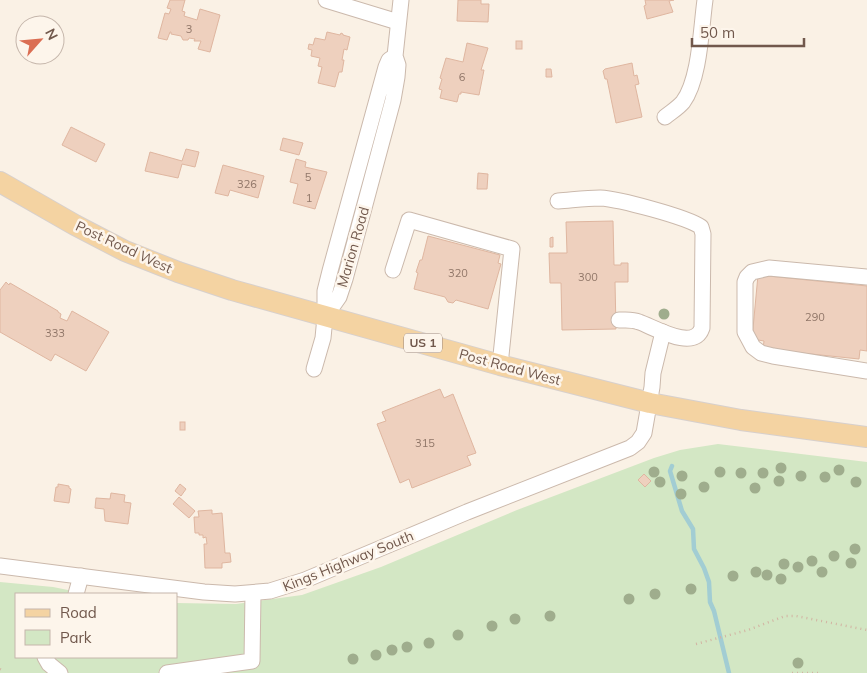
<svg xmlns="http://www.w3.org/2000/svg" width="867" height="673" font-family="Mulish,sans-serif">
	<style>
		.green { fill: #d3e7c4 }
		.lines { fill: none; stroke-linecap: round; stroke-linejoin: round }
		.stream { stroke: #a2cdd3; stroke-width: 4.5 }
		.building { fill: #eed0be; stroke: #dfb6a0 }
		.minor-casing { stroke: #cbb9ac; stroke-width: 17 }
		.major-casing { stroke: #d7d0cd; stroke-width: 22 }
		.path { stroke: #d2b3a2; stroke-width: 2.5; stroke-dasharray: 1 4; stroke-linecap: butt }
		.minor { stroke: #fff; stroke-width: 15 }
		.major { stroke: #f4d3a2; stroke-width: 20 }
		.tree { fill: #9fad8d }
		.labels { text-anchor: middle; stroke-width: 5; stroke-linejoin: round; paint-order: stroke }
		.number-label { font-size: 11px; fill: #907668 }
		.shield { fill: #fdf5eb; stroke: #9b877c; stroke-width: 1 }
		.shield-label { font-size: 12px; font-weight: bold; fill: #71584c }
		.street-label { font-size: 14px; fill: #71584c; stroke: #fdf5eb }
	</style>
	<rect width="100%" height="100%" fill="#faf1e5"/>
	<polygon class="green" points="718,444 867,462 867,673 0,673 0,582 53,587 88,594 16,594 16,657 176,657 176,603 236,604 302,595 381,567 517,510 654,458 680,450"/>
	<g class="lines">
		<polyline class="stream" points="672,466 670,471 682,511 693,529 694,549 704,568 709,582 710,602 714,611 729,673"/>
	</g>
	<g class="building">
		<polygon points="170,0 185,0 182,11 185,12 184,16 197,20 200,9 220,15 210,52 198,49 201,41 194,41 195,39 189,38 188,40 183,40 181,36 171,34 171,32 170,32 167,40 158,38 165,13 169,14 171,9 167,8"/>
		<polygon points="458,0 481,0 481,4 489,4 488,22 457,21"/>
		<polygon points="645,0 674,0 669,1 673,12 647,19 644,6 646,5"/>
		<polygon points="327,32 340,35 341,33 343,34 343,35 350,37 347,50 344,49 342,60 344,60 342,72 339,72 335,87 318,83 322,67 318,66 320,58 311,56 312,50 308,49 309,44 313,45 315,38 325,40"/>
		<rect x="516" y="41" width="6" height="8"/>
		<polygon points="467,43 488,48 481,70 484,70 479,95 461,92 461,94 459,94 457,102 440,98 442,90 439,89 442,79 440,78 446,58 463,62"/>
		<polygon points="632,63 634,76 637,75 639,84 635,85 642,117 616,123 607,79 605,79 603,71 605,69"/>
		<polygon points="546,69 551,69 552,77 546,77"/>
		<polygon points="71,127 105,144 96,162 62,145"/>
		<polygon points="283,138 303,143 299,155 280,150"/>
		<polygon points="186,149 199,152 195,167 182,164 178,178 145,171 150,152 182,161"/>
		<polygon points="296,159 306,162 305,167 327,172 315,209 293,203 298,184 290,182"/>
		<polygon points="223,165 264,176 258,198 230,190 228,196 215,193"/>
		<polygon points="478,173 488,174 487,189 477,189"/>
		<polygon points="613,221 614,265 621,265 621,263 628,263 628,282 615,282 616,329 562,330 561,283 550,283 549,253 567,253 566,222"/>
		<polygon points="428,236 500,255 498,263 501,264 488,309 456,300 453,303 448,302 445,297 414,289 418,273 416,272 420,260 422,260"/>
		<polygon points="553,237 553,247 550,247 550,238"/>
		<polygon points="758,275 867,286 867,351 860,350 859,359 763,349 764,341 752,339"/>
		<polygon points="6,282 9,285 10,283 58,311 58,312 61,314 60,318 67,321 72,311 109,332 86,371 55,354 51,361 0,332 0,290"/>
		<polygon points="440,389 444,398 453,394 476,453 467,456 471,465 412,488 409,479 400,483 377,424 386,421 382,412"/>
		<rect x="180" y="422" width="5" height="8"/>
		<polygon points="644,474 651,481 645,487 638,480"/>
		<polygon points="58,484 69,486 69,488 71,489 69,503 54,501 56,487 58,487"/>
		<polygon points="180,484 186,489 181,496 175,491"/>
		<polygon points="111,493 125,495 124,502 131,503 128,524 105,521 104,509 95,508 96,498 110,499"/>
		<polygon points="179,497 195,511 189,518 173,504"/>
		<polygon points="212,510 212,514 222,513 225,553 230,553 231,562 222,563 222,568 205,568 204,544 207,544 206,537 203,538 203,535 199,535 199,533 195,533 194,517 199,517 198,511"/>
	</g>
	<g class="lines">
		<defs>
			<g id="minor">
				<polyline points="326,0 398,22"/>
				<polyline points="395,56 389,60 386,67 330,271 325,291 325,317 339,297 345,279 393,100 397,77 398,65 395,56 401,0"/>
				<path d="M665 117C671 112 678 108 683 102 700 79 701 28 705 0"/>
				<path d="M558 201C572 200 586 198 600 198 619 199 687 217 701 227L703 234 702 328C694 352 654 327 639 322 632 319 626 320 619 320"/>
				<polyline points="393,270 409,220 512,249 500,365"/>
				<polyline points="867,277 769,268 752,272 747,277 745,282 745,332 753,347 761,353 773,356 867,371"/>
				<polyline points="314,369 323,338 325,317"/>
				<polyline points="0,566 204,592 235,594 270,591 305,580 467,512 630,448 638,442 644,433 652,387 653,373 663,332"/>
				<polyline points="76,594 81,576"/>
				<polyline points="45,657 49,664 60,673"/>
				<polyline points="167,673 252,661 253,593"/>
			</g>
			<polyline id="major" points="0,182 75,225 125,251 178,272 232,290 500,365 650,403 741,420 867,437"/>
		</defs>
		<use href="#minor" class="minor-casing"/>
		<use href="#major" class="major-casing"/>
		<g class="path">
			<polyline points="696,644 748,630 785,616 796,616 867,630"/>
			<polyline points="0,669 4,671"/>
			<polyline points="792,673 818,673"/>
		</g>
		<use href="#minor" class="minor"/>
		<use href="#major" class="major"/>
	</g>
	<g class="tree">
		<circle cx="664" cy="314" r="5.5"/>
		<circle cx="781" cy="468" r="5.5"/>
		<circle cx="839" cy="470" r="5.5"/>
		<circle cx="654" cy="472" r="5.5"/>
		<circle cx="720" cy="472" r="5.5"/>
		<circle cx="741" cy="473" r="5.5"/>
		<circle cx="763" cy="473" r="5.5"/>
		<circle cx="682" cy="476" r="5.5"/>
		<circle cx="801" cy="476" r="5.5"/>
		<circle cx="825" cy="477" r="5.5"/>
		<circle cx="779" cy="481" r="5.5"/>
		<circle cx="660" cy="482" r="5.5"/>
		<circle cx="856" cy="482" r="5.5"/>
		<circle cx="704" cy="487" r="5.5"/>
		<circle cx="755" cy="488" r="5.5"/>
		<circle cx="681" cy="494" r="5.5"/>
		<circle cx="855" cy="549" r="5.5"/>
		<circle cx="834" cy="556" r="5.5"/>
		<circle cx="812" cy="561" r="5.5"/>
		<circle cx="851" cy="563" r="5.5"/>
		<circle cx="784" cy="564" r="5.5"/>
		<circle cx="798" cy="567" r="5.5"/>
		<circle cx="756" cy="572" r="5.5"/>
		<circle cx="822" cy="572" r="5.5"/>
		<circle cx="767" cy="575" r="5.5"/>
		<circle cx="733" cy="576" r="5.5"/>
		<circle cx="781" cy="579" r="5.5"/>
		<circle cx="691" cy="589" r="5.5"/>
		<circle cx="655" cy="594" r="5.5"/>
		<circle cx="629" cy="599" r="5.5"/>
		<circle cx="550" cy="616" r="5.5"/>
		<circle cx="515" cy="619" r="5.5"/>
		<circle cx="492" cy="626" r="5.5"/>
		<circle cx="458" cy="635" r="5.5"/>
		<circle cx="429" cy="643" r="5.5"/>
		<circle cx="407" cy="647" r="5.5"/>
		<circle cx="392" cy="650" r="5.5"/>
		<circle cx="376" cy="655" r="5.5"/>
		<circle cx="353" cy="659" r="5.5"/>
		<circle cx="798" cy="663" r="5.5"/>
	</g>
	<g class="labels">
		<g class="number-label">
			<text x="189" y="33">3</text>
			<text x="462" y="81">6</text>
			<text x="308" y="181">5</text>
			<text x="247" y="188">326</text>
			<text x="309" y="202">1</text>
			<text x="458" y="277">320</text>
			<text x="588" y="281">300</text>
			<text x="815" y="321">290</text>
			<text x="55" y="337">333</text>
			<text x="425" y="447">315</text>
		</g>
		<rect class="shield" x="404" y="333.5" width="38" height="19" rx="4"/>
		<g class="shield-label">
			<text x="423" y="347">US 1</text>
		</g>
		<g class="street-label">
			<text transform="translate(124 247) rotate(25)" y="5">Post Road West</text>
			<text transform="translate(353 247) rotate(-74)" y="5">Marion Road</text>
			<text transform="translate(510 367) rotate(15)" y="5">Post Road West</text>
			<text transform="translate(348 561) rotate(-22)" y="5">Kings Highway South</text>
		</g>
	</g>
	<rect x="15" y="593" width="162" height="65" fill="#fdf5eb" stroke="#c5b6ab"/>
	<rect x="25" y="609" width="25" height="8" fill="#f4d3a2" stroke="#c5b6ab"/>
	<text x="60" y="618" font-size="15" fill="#71584c">Road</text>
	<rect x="25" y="630" width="25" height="15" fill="#d3e7c4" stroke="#c5b6ab"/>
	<text x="60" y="643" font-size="15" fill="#71584c">Park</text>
	<g transform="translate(40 40) rotate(63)"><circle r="24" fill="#fdf5eb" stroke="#c5b6ab"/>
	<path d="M0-4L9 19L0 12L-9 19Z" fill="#db6e53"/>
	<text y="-8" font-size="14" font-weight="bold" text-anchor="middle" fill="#71584c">N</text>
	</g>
	<path d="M692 38v8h112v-8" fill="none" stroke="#71584c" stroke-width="2.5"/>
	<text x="700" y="38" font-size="15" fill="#71584c" stroke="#fdf5eb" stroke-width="4" paint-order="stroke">50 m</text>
</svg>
